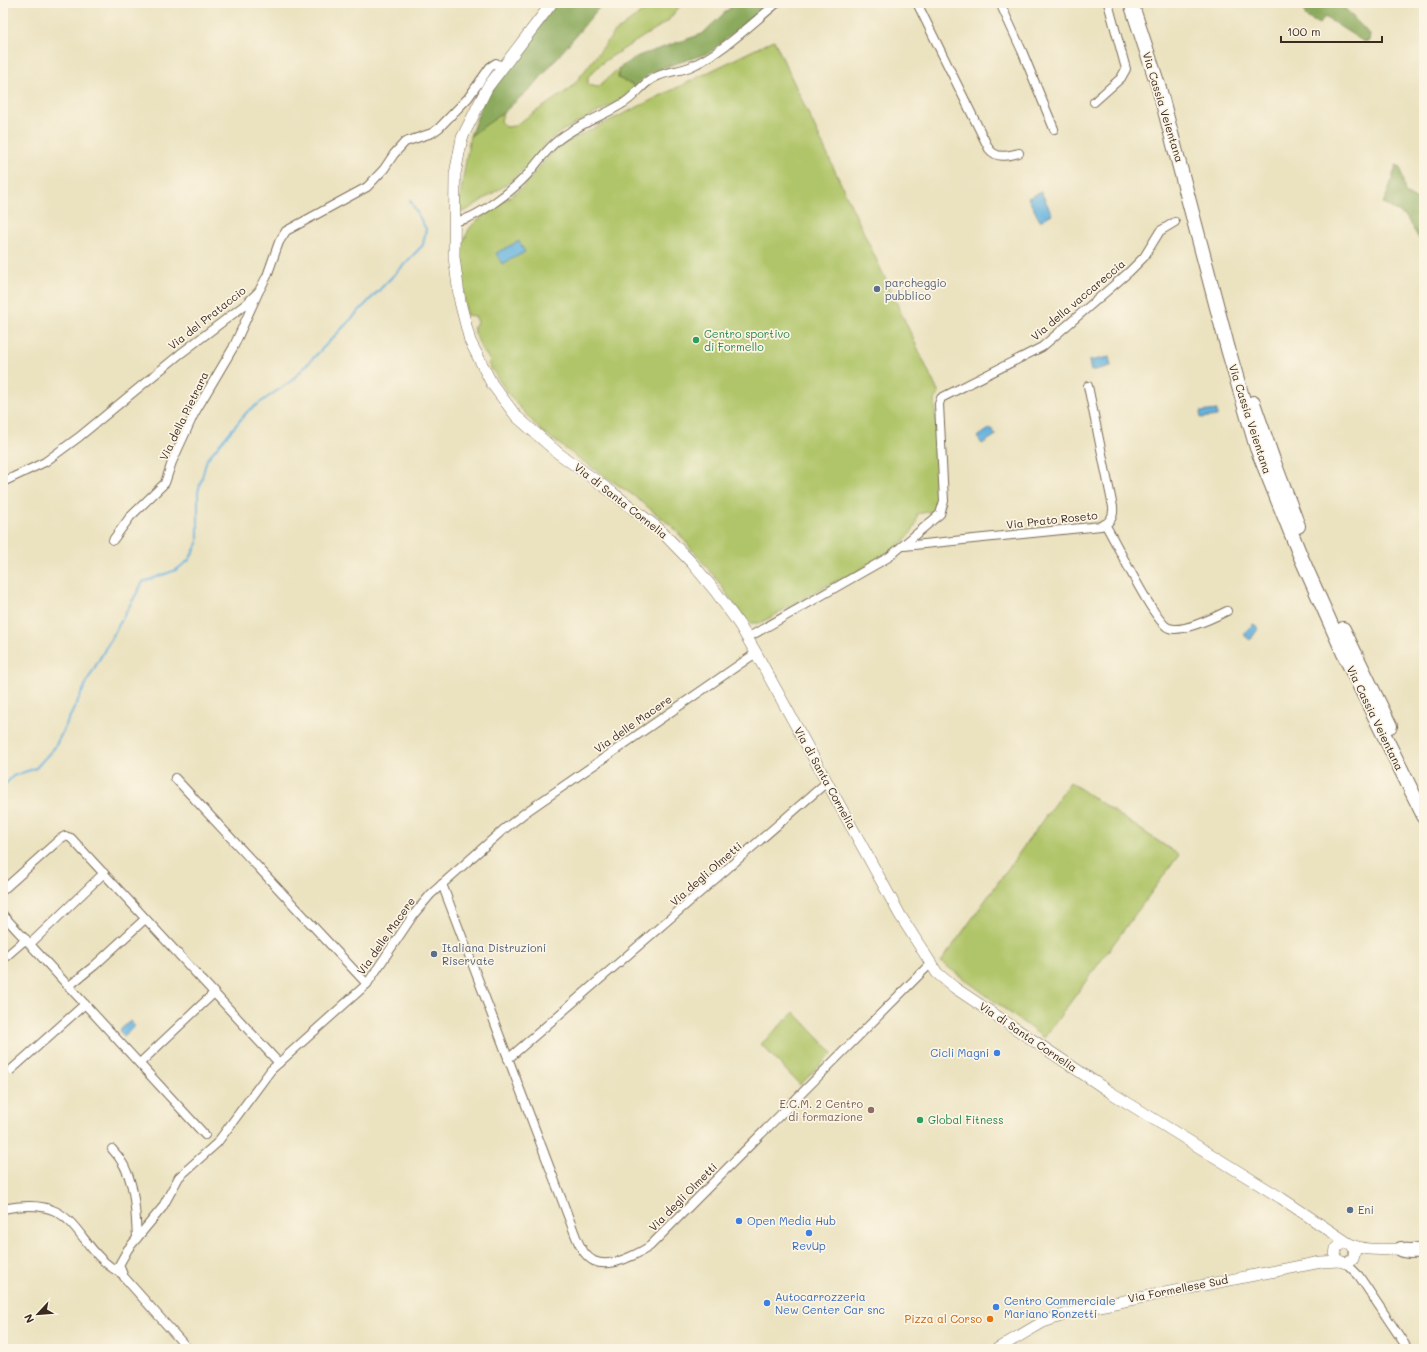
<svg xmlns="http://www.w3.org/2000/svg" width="1427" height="1352" font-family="Mali,sans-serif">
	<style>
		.green { fill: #b0c569; stroke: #767844 }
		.forest { fill: #8caa5d; stroke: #646a3e }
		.water { fill: #65b2de; stroke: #506e7e }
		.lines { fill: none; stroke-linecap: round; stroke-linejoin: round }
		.stream { stroke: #65b2de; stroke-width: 2 }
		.street-casing { stroke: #796a57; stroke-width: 10 }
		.secondary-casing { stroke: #796a57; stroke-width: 12 }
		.highway-casing { stroke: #796a57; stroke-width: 16 }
		.street { stroke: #fff; stroke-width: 8 }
		.secondary { stroke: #fff; stroke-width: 11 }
		.highway { stroke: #fff; stroke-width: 14 }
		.service-dot { fill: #5c6f8a; stroke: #fcf5e5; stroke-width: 1.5 }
		.leisure-dot { fill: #2e9e5b; stroke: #fcf5e5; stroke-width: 1.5 }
		.shop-dot { fill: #3f7fe0; stroke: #fcf5e5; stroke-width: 1.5 }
		.education-dot { fill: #8d6e63; stroke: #fcf5e5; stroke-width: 1.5 }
		.food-dot { fill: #e8710a; stroke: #fcf5e5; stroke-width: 1.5 }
		.labels { text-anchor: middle; stroke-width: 3.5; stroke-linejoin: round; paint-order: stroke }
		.street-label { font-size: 11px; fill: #3b2a1e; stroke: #fcf5e5 }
		.service-label { font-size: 11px; fill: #4e5e75; stroke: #fcf5e5; text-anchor: start }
		.leisure-label { font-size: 11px; fill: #27864d; stroke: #fcf5e5; text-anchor: start }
		.shop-label { font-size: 11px; fill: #366cbe; stroke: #fcf5e5; text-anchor: start }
		.education-label { font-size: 11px; fill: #785e54; stroke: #fcf5e5; text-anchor: end }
		.food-label { font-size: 11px; fill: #c56008; stroke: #fcf5e5; text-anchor: end }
	</style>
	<rect width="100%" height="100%" fill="#fcf5e5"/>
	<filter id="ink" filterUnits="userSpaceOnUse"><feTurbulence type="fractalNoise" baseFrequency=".025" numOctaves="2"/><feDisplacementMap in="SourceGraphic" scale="8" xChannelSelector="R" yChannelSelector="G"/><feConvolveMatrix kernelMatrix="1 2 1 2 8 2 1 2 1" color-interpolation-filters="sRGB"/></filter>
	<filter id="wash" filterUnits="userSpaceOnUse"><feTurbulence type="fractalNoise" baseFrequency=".012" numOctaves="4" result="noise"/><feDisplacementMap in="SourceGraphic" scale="16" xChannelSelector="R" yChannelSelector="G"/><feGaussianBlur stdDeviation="0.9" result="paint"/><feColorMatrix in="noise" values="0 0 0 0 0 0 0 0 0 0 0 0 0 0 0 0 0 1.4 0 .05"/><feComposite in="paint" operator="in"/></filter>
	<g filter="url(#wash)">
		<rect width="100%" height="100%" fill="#ebe2c0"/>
		<g class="green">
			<polygon points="654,3 686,3 678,8 668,21 603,62 588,77 588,85 598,87 619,68 618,78 635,86 624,97 604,109 562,131 546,143 534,160 507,184 464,212 458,209 470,136 503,113 501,121 506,127 514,126 571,88 615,32"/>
			<path d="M774 40 939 394 935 398 940 510 917 514C920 548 842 577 817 591 798 601 780 613 760 623H750L746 620 714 576 674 528 634 496 578 458 540 430 509 395 488 364 490 361 485 353H483L473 328 478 322 475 316 466 315 460 249 469 229 475 222 523 187 553 151 564 143Z"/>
			<polygon points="1070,782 1179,855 1044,1038 941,962"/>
			<polygon points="794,1012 833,1053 800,1085 761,1044"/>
		</g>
		<g class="forest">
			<polygon points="557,3 603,3 536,83 503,113 470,136 483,102"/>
			<polygon points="735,3 769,3 709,53 659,69 649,74 635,86 618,78 619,68 638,56 702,34"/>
			<polygon points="1302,3 1340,3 1370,35 1369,41 1364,42 1325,17 1319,24 1306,17"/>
			<path d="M1396 165 1401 167 1405 193 1416 199 1424 208V247L1406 217 1383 203C1388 195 1393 175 1396 165Z"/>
		</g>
		<g class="water">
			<polygon points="1041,192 1052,214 1040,221 1028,198"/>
			<polygon points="519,241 525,252 502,264 496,253"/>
			<polygon points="1109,357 1111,366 1091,371 1089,361"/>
			<polygon points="1217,410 1217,416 1201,418 1200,412"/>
			<polygon points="991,428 996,435 982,444 977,437"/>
			<polygon points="1253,624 1259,628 1250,640 1244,635"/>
			<polygon points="130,1021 135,1026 124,1036 119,1031"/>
		</g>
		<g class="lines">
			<polyline class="stream" points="3,787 13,776 36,768 55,747 91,674 143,582 176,570 189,560 198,543 198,492 207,459 248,411 291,381 423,245 426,229 410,200"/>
		</g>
	</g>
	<g filter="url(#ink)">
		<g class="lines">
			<defs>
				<g id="street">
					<path d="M917 3 989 149C997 159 1007 156 1019 153"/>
					<polyline points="1000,3 1022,51 1054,129"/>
					<polyline points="1094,102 1121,78 1126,69 1108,3"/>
					<path d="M454 221C473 222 513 190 527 175 537 164 545 151 557 141 576 125 601 117 622 104 634 98 641 85 652 79 665 71 679 72 692 66 724 51 750 25 777 3"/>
					<polyline points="3,482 45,462 79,437 180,354 246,304 259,291 267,276 279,242 286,231 367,187 384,169 394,154 405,142 432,133 439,128 468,98 490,67 496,63 503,67"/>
					<path d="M1105 524C1116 542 1155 624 1169 628 1182 633 1215 617 1227 611"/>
					<polyline points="113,540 130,517 165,483 172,462 194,414 233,348 258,293"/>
					<path d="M904 546 1101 526C1110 523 1114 517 1113 507L1088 386"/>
					<polyline points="747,638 889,557 940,514 944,501 939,404 941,398 1042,347 1129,272 1144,257 1160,231 1175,222"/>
					<polyline points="175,778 367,984"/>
					<path d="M442 884 576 1237C586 1262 598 1269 625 1259 634 1255 642 1252 650 1246L930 964"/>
					<polyline points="3,890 60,839 65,836 71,838 279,1063"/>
					<polyline points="3,915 205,1135"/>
					<polyline points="30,944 104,873"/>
					<polyline points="3,959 26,939"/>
					<polyline points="69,986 94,966 145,919"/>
					<polyline points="508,1059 827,782"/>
					<polyline points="140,1063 214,993"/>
					<polyline points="11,1070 85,1004"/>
					<path d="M112 1149C136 1174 135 1206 137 1238"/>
					<path d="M3 1209C82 1192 71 1247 122 1274"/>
					<polyline points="1346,1263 1359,1276 1408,1349"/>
					<polyline points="188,1349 124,1277 119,1265 128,1249 162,1208 179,1177 217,1143 271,1070 367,984 414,914 431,894 503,830 526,812 756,653"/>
				</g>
				<g id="secondary">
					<path d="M552 3 487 88 462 138 455 174 454 257 460 302 470 341 492 384 516 416 558 453 613 493 659 529 692 563 716 592 739 624 756 653 900 915 937 973 955 988 1110 1092 1281 1198 1348 1243C1365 1252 1383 1249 1401 1249"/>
					<polyline points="1348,1243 1342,1243 1336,1248 1335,1256 1339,1261 1346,1263 1353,1259 1355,1251 1352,1245"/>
					<polyline points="997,1349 1043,1322 1079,1310 1321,1262 1339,1261"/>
				</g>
				<g id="highway">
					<polyline points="1131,3 1159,88 1228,349 1257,448 1300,555 1345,656 1424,816"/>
					<polyline points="1253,403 1273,460 1298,526"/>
					<polyline points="1343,629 1390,726"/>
					<path d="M1401 1249C1408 1253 1416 1249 1424 1252"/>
				</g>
			</defs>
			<use href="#street" class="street-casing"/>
			<use href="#secondary" class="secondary-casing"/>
			<use href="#highway" class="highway-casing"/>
			<use href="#street" class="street"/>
			<use href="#secondary" class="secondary"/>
			<use href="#highway" class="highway"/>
		</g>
	</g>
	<g class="service-dot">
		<circle cx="877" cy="289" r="4"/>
		<circle cx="434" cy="954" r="4"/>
		<circle cx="1350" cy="1210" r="4"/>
	</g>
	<g class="leisure-dot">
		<circle cx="696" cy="340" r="4"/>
		<circle cx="920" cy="1120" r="4"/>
	</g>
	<g class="shop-dot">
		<circle cx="997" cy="1053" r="4"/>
		<circle cx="739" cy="1221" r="4"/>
		<circle cx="809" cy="1233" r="4"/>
		<circle cx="767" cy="1303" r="4"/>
		<circle cx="996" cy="1307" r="4"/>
	</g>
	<circle class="education-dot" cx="871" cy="1110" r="4"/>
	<circle class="food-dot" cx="990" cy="1319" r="4"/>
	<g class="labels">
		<g class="street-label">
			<text transform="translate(1163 107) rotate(73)" y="4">Via Cassia Veientana</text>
			<text transform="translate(1078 300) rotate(-40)" y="4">Via della vaccareccia</text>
			<text transform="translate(207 318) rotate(-38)" y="4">Via del Prataccio</text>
			<text transform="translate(184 416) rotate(-64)" y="4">Via della Pietrara</text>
			<text transform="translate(1250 419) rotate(72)" y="4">Via Cassia Veientana</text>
			<text transform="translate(621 501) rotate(38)" y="4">Via di Santa Cornelia</text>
			<text transform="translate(1052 520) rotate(-6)" y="4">Via Prato Roseto</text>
			<text transform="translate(1375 718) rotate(64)" y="4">Via Cassia Veientana</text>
			<text transform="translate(633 724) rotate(-35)" y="4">Via delle Macere</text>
			<text transform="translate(825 778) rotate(61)" y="4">Via di Santa Cornelia</text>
			<text transform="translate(706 874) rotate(-41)" y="4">Via degli Olmetti</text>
			<text transform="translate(386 936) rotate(-55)" y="4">Via delle Macere</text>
			<text transform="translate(1028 1037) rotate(34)" y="4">Via di Santa Cornelia</text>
			<text transform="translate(683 1197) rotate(-45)" y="4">Via degli Olmetti</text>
			<text transform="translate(1178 1289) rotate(-11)" y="4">Via Formellese Sud</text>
		</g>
		<g class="service-label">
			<text x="885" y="287">parcheggio<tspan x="885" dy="13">pubblico</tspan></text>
			<text x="442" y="952">Italiana Distruzioni<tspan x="442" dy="13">Riservate</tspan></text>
			<text x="1358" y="1214">Eni</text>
		</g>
		<g class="leisure-label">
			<text x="704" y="338">Centro sportivo<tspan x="704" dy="13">di Formello</tspan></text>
			<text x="928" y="1124">Global Fitness</text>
		</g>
		<g class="shop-label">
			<text x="989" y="1057" text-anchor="end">Cicli Magni</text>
			<text x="747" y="1225">Open Media Hub</text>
			<text x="809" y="1250" text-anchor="middle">RevUp</text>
			<text x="775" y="1301">Autocarrozzeria<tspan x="775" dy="13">New Center Car snc</tspan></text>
			<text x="1004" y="1305">Centro Commerciale<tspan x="1004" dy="13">Mariano Ronzetti</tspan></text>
		</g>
		<g class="education-label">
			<text x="863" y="1108">E.C.M. 2 Centro<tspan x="863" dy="13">di formazione</tspan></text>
		</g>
		<g class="food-label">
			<text x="982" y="1323">Pizza al Corso</text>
		</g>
	</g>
	<rect width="1427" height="1352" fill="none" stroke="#fcf5e5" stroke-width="16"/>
	<g transform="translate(38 1314) rotate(244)" stroke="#fcf5e5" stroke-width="3" paint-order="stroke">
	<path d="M0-3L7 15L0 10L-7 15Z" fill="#3b2a1e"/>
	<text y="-6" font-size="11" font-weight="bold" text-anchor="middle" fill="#3b2a1e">N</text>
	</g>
	<path d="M1281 36v6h101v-6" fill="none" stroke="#3b2a1e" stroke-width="2"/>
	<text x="1287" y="36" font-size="12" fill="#3b2a1e" stroke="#fcf5e5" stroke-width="3" paint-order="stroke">100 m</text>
</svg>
